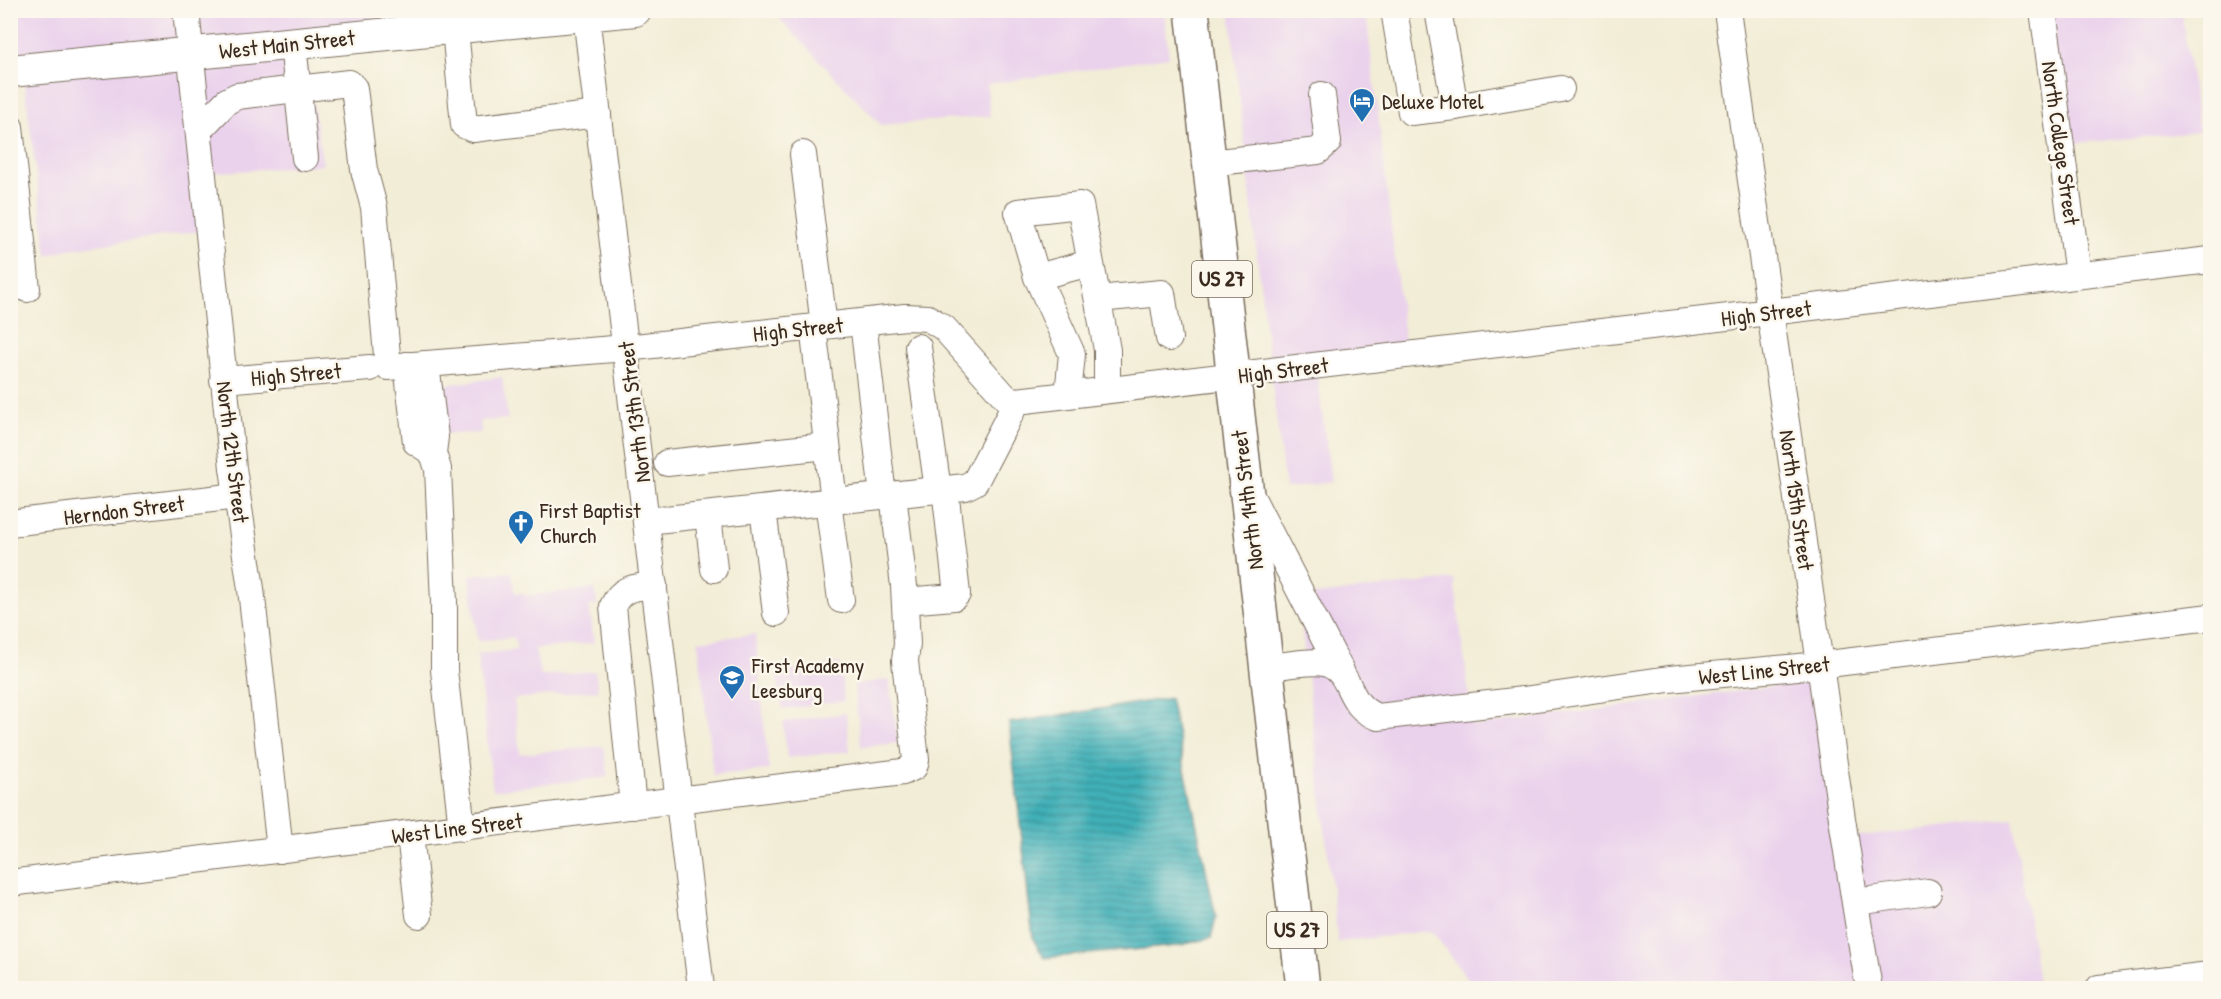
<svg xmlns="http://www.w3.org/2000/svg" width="2221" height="999" font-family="'Patrick Hand',sans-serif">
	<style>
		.built { fill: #ead1ec }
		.water { fill: url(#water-rules); stroke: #3e6d6b; stroke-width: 1.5 }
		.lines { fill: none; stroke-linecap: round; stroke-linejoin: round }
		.minor-casing { stroke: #7b6e5e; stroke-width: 28 }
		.major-casing { stroke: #7b6e5e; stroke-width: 34 }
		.highway-casing { stroke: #7b6e5e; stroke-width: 36 }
		.minor { stroke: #fff; stroke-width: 26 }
		.major { stroke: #fff; stroke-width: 32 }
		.highway { stroke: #fff; stroke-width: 33 }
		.labels { text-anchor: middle; stroke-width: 5; stroke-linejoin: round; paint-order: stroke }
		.shield { fill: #fbf7ec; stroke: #75685c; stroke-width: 1.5 }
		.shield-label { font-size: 21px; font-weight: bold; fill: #3b2a1e }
		.street-label { font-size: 22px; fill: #3b2a1e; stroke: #fbf7ec }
		.poi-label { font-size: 22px; fill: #3b2a1e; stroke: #fbf7ec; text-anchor: start }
	</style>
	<defs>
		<pattern id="water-rules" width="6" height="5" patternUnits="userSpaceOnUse" patternTransform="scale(1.5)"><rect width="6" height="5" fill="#40b0b8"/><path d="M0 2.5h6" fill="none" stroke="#378f95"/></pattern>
	</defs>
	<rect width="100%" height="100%" fill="#fbf7ec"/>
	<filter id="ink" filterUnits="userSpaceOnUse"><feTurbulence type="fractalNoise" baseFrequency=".0167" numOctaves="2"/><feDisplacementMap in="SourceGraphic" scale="12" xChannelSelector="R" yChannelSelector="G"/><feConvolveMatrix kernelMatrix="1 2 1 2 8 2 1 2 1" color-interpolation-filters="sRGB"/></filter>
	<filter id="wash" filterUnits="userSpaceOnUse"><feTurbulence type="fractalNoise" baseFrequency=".008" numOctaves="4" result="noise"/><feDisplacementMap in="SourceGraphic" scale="24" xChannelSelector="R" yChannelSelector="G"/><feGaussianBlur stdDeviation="1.35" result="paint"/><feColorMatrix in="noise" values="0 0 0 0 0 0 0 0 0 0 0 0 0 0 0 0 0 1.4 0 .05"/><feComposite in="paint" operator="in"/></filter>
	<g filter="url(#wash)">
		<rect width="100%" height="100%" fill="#f2edd6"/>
		<g class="built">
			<polygon points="11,11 529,11 11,61"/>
			<polygon points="772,11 1164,11 1169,57 987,84 990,116 881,125"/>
			<polygon points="1230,11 1366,11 1406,355 1316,366 1331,482 1285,489 1261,291"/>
			<polygon points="2047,11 2181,11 2199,132 2065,144"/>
			<polygon points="305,53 323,165 195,174 202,231 68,249 47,256 24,80"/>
			<polygon points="502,377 508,419 480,421 481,433 436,434 428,387"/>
			<polygon points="512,572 515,593 524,593 525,596 595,588 597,605 589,605 594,643 533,649 535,650 541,676 595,671 598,690 514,699 520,754 604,746 608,777 493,790 477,654 517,650 514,637 478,641 469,575"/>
			<polygon points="1454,579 1473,726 1830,679 1852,837 2013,819 2039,988 1475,988 1433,933 1428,931 1338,942 1298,597"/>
			<polygon points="755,634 769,770 713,775 698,641"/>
			<polygon points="840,663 844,701 783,709 776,673"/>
			<polygon points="889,679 898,743 861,747 854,685"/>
			<polygon points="846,713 850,751 787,758 783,722"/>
		</g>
		<polygon class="water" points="1170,698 1216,917 1211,938 1176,946 1044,958 1033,939 1009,723"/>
	</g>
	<g filter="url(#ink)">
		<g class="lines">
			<defs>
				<g id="minor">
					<polyline points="186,10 233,468 251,589 280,850"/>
					<polyline points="414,10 416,32"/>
					<polyline points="1394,10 1411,112 1455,107 1438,10"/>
					<path d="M1727 10C1748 166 1772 322 1794 477 1818 648 1840 819 1869 988"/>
					<polyline points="2043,10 2078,275"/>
					<polyline points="586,15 701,988"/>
					<polyline points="455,29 464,125 473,129 598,114"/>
					<polyline points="293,44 305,158"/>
					<polyline points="1455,107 1561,89"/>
					<polyline points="10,127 27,289"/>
					<polyline points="199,130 227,101 237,96 349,83 354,88 364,170 374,207 388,367 626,348 905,317 928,318 944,328 1007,399 1017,401 2210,260"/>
					<polyline points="803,154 824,326"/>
					<polyline points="1209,163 1318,151 1328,142 1322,95"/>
					<polyline points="1037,277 1090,263"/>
					<polyline points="1098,299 1162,293 1169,338"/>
					<polyline points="863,322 883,496"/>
					<polyline points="813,327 834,501"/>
					<polyline points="918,347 938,490"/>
					<polyline points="426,364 435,437 433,453 438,469 444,602 444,670 462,828"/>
					<polyline points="407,365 416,442 433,453"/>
					<polyline points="223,380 370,368"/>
					<polyline points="1068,395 1072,354 1037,277 1018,212 1080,205 1107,350 1107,390"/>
					<polyline points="667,463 827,446"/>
					<polyline points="1252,498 1341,671"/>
					<polyline points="828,502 841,600"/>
					<polyline points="763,509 776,613"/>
					<polyline points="708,515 714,569"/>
					<polyline points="647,521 965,487 975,482 1017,401"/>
					<polyline points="10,523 237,496"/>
					<polyline points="905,601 954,597 957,594 945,489"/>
					<path d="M1266 668C1282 666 1313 659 1328 664 1354 674 1345 706 1378 717L1523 700 1669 679 1820 665 2210 617"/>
					<path d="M633 806 613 606C622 586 635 588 654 585"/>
					<polyline points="410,834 419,915"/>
					<polyline points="10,883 903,772 914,767 916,760 905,661 907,644 904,586 893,495"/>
					<polyline points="1856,902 1928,892"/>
					<polyline points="2099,988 2210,975"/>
				</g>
				<polyline id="major" points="10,71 635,10"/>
				<polyline id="highway" points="1192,10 1303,988"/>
			</defs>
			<use href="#minor" class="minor-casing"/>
			<use href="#major" class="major-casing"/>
			<use href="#highway" class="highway-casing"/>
			<use href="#minor" class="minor"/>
			<use href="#major" class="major"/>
			<use href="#highway" class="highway"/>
		</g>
	</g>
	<defs>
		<symbol id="hotel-pin" viewBox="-11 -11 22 30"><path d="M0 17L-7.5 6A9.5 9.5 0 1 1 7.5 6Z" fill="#1f6fb2" stroke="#fbf7ec"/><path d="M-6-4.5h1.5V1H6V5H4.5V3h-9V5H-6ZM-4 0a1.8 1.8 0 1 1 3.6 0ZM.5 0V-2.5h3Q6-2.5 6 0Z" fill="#fff"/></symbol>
		<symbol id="church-pin" viewBox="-11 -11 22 30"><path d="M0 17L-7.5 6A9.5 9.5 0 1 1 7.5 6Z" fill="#1f6fb2" stroke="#fbf7ec"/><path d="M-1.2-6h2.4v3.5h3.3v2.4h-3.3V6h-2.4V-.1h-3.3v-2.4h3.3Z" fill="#fff"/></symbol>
		<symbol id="school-pin" viewBox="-11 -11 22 30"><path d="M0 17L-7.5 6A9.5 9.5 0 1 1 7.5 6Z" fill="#1f6fb2" stroke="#fbf7ec"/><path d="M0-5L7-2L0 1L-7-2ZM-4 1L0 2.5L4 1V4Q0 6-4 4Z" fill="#fff"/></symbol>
	</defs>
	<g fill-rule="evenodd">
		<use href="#hotel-pin" x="1347" y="86" width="30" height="40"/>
		<use href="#church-pin" x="506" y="508" width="30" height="40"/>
		<use href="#school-pin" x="717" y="663" width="30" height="40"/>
	</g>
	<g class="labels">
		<g class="shield">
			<rect x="1192" y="261" width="60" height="36" rx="4.5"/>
			<rect x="1267" y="912" width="60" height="36" rx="4.5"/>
		</g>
		<g class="shield-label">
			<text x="1222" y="286">US 27</text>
			<text x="1297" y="937">US 27</text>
		</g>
		<g class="street-label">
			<text transform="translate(287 44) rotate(-6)" y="8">West Main Street</text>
			<text transform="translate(2061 143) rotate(82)" y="8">North College Street</text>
			<text transform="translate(1766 313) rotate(-7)" y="8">High Street</text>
			<text transform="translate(798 329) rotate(-6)" y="8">High Street</text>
			<text transform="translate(1283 370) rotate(-7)" y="8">High Street</text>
			<text transform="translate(296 374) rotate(-5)" y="8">High Street</text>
			<text transform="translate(634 412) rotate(-97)" y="8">North 13th Street</text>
			<text transform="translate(233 452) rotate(83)" y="8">North 12th Street</text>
			<text transform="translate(1247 500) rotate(-97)" y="8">North 14th Street</text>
			<text transform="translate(1797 500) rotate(82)" y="8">North 15th Street</text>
			<text transform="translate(124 510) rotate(-7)" y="8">Herndon Street</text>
			<text transform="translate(1764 670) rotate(-6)" y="8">West Line Street</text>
			<text transform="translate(457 828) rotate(-7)" y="8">West Line Street</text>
		</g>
		<g class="poi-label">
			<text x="1382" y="109">Deluxe Motel</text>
			<text x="540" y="518">First Baptist<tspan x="540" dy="25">Church</tspan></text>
			<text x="752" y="673">First Academy<tspan x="752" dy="25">Leesburg</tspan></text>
		</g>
	</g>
	<rect width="2221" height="999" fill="none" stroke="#fbf7ec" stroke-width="36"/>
</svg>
